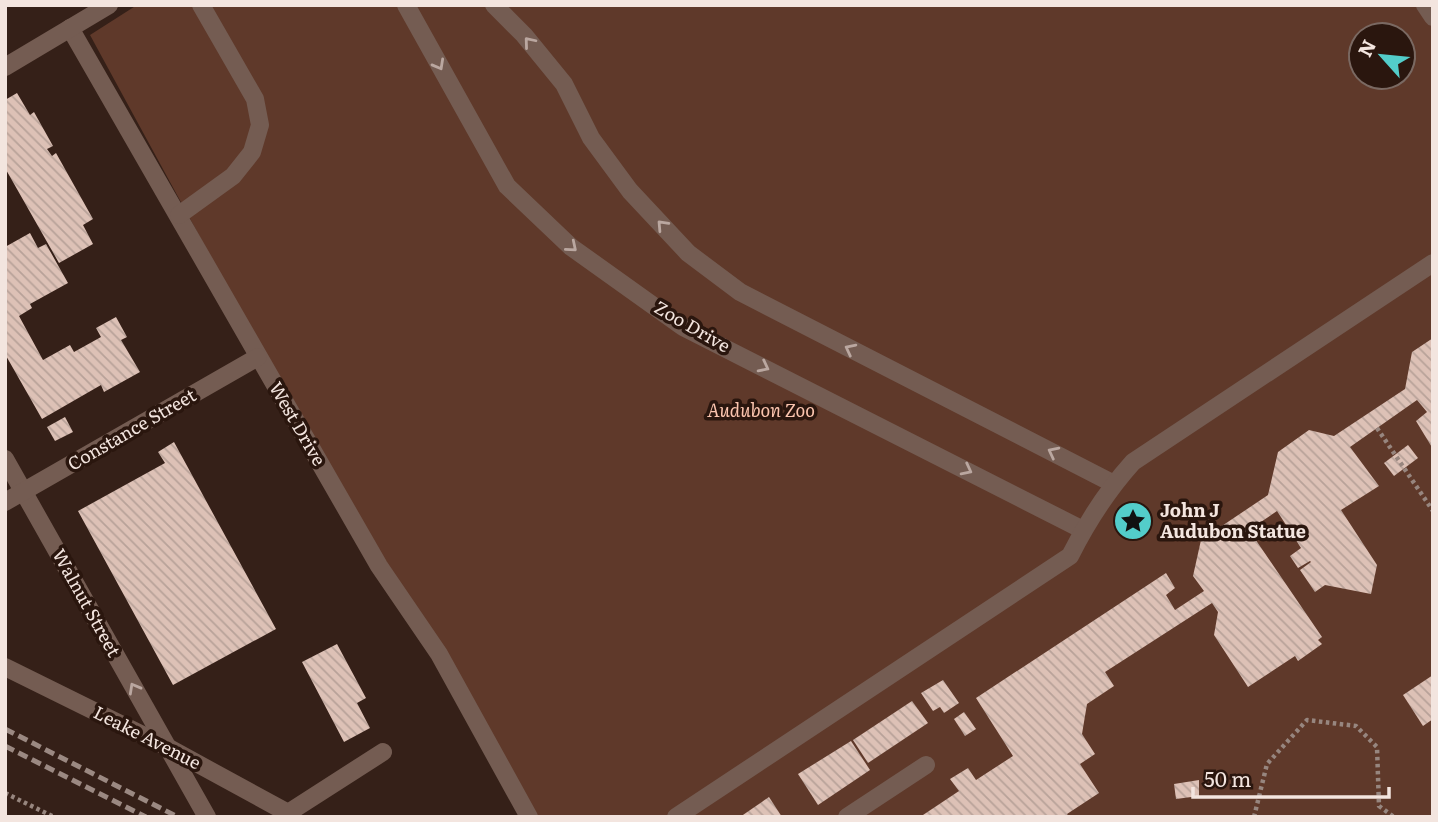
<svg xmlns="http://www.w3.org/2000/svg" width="1438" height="822" font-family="Literata,serif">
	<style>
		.green { fill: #5f392a; fill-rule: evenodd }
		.building { fill: url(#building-back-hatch) }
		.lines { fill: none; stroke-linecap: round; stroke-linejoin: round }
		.path { stroke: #97867f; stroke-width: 4.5; stroke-dasharray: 3.5 3.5; stroke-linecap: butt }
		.minor { stroke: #745c52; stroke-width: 18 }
		.rail { stroke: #9b8982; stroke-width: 5; stroke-dasharray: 10 5; stroke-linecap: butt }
		.oneway { stroke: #baa7a0 }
		.labels { text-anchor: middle; stroke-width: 7; stroke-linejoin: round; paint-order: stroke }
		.street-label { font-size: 18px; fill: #f3e5df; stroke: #2a160e }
		.park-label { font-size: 18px; font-style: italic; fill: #fbc4ae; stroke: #2a160e }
		.poi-label { font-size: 18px; font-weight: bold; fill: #f3e5df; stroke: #2a160e; text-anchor: start }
	</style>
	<defs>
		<pattern id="building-back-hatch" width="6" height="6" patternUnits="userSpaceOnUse" patternTransform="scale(1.75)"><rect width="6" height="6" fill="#ddc1b6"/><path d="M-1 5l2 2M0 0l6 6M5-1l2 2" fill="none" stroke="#b8a299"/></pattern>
	</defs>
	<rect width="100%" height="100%" fill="#352018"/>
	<path class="green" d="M137 5H1433V817H528L379 566 90 35ZM1361 35H1403V77H1361Z"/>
	<g class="building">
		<polygon points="17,93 30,115 34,112 53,146 47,149 52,156 56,153 93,219 83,225 93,244 59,263 5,168 5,100"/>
		<polygon points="30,233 38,248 46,244 68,283 30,304 32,308 19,316 43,360 70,345 74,352 101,337 96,328 116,317 127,337 121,340 140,372 104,392 101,385 42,419 5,354 5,247"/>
		<polygon points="1433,338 1433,449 1416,421 1427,412 1417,400 1350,447 1379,486 1341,510 1377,565 1371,594 1325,585 1315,592 1300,570 1311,562 1310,561 1298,568 1290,556 1301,548 1277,511 1249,530 1322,637 1318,640 1322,644 1298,661 1295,656 1248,687 1214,635 1218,612 1212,603 1105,672 1114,686 1087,704 1082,734 1095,754 1080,764 1099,793 1067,814 1069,817 920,817 959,791 950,779 968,768 976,780 1013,756 976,698 1166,573 1175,588 1166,595 1175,610 1204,591 1193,576 1201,540 1268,495 1278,452 1309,430 1334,436 1405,389 1412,352"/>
		<polygon points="65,417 73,432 55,441 47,427"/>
		<polygon points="174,442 276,629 173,685 78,511 165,463 158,452"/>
		<polygon points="1408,445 1418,458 1394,476 1384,463"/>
		<polygon points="337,644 366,698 357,703 370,728 344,742 302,662"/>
		<polygon points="1433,675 1433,719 1423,726 1403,695"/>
		<polygon points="943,680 959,703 944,713 940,707 933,711 921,693"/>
		<polygon points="912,701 928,723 868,763 853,740"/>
		<polygon points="964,712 976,729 965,736 954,719"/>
		<polygon points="851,741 870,770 818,805 798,774"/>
		<polygon points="1199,780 1199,796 1176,799 1174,784"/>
		<polygon points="769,797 782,817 740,817"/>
	</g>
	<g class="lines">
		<g class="path">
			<polyline points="1377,428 1433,511"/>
			<polyline points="5,793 54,817"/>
			<polyline points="1254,817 1267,764 1307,720 1356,726 1377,747 1379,806 1394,817"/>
		</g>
		<g class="minor">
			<polyline points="406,5 507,186 571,247 683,327 1083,530"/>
			<polyline points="494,5 524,35 564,84 591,138 630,191 688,253 740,292 1114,484"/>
			<polyline points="1425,5 1433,17"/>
			<polyline points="70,28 379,566 439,654 529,817"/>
			<polyline points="5,67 109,5"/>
			<polyline points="179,215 233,176 252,152 260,125 255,99 201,5"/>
			<polyline points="5,459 207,817"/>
			<polyline points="5,502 258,357"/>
			<polyline points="5,667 167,747 288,813 383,752"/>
			<path d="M676 817 1070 556C1087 522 1107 491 1133 462L1433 263"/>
			<polyline points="847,817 926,765"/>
		</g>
		<g class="rail">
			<polyline points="5,729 178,817"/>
			<polyline points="5,746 146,817"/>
		</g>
	</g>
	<defs><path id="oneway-chevron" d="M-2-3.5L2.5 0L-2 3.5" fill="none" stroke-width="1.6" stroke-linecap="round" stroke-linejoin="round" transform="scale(1.75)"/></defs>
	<g class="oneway">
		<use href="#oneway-chevron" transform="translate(529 42) rotate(-130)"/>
		<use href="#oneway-chevron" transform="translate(439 65) rotate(61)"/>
		<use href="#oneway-chevron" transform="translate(662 225) rotate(-133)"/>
		<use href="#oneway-chevron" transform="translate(572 247) rotate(40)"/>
		<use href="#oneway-chevron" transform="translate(850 349) rotate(-153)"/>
		<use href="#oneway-chevron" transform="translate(764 367) rotate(27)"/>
		<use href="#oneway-chevron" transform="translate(1053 452) rotate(-153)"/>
		<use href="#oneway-chevron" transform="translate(967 470) rotate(27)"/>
		<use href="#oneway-chevron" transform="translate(134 688) rotate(-119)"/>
	</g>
	<defs>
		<symbol id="sight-disc" viewBox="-11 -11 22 22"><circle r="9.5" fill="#53cdca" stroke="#2a160e"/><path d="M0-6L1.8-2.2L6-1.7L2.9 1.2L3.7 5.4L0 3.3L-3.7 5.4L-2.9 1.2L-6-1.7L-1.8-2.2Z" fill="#111"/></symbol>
	</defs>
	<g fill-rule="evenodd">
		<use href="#sight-disc" x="1111" y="499" width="44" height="44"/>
	</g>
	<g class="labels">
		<g class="street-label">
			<text transform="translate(692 327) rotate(30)" y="6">Zoo Drive</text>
			<text transform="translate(297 424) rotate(60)" y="6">West Drive</text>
			<text transform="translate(132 430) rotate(-30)" y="6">Constance Street</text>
			<text transform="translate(86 603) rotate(61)" y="6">Walnut Street</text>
			<text transform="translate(147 738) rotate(27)" y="6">Leake Avenue</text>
		</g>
		<g class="park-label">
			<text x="761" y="417">Audubon Zoo</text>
		</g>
		<g class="poi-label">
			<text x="1160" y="517">John J<tspan x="1160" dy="21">Audubon Statue</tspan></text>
		</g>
	</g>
	<rect width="1438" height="822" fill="none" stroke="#f3e5df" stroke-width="14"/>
	<g transform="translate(1382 56) rotate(297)"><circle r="33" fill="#2a160e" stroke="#7a6962" stroke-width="2"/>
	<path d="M0-5L12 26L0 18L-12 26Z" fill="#53cdca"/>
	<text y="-10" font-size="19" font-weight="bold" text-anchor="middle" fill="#f3e5df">N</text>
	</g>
	<path d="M1193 787v10h196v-10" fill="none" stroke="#f3e5df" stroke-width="3.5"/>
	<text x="1204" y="787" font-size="21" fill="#f3e5df" stroke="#2a160e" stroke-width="5" paint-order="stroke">50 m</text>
</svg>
